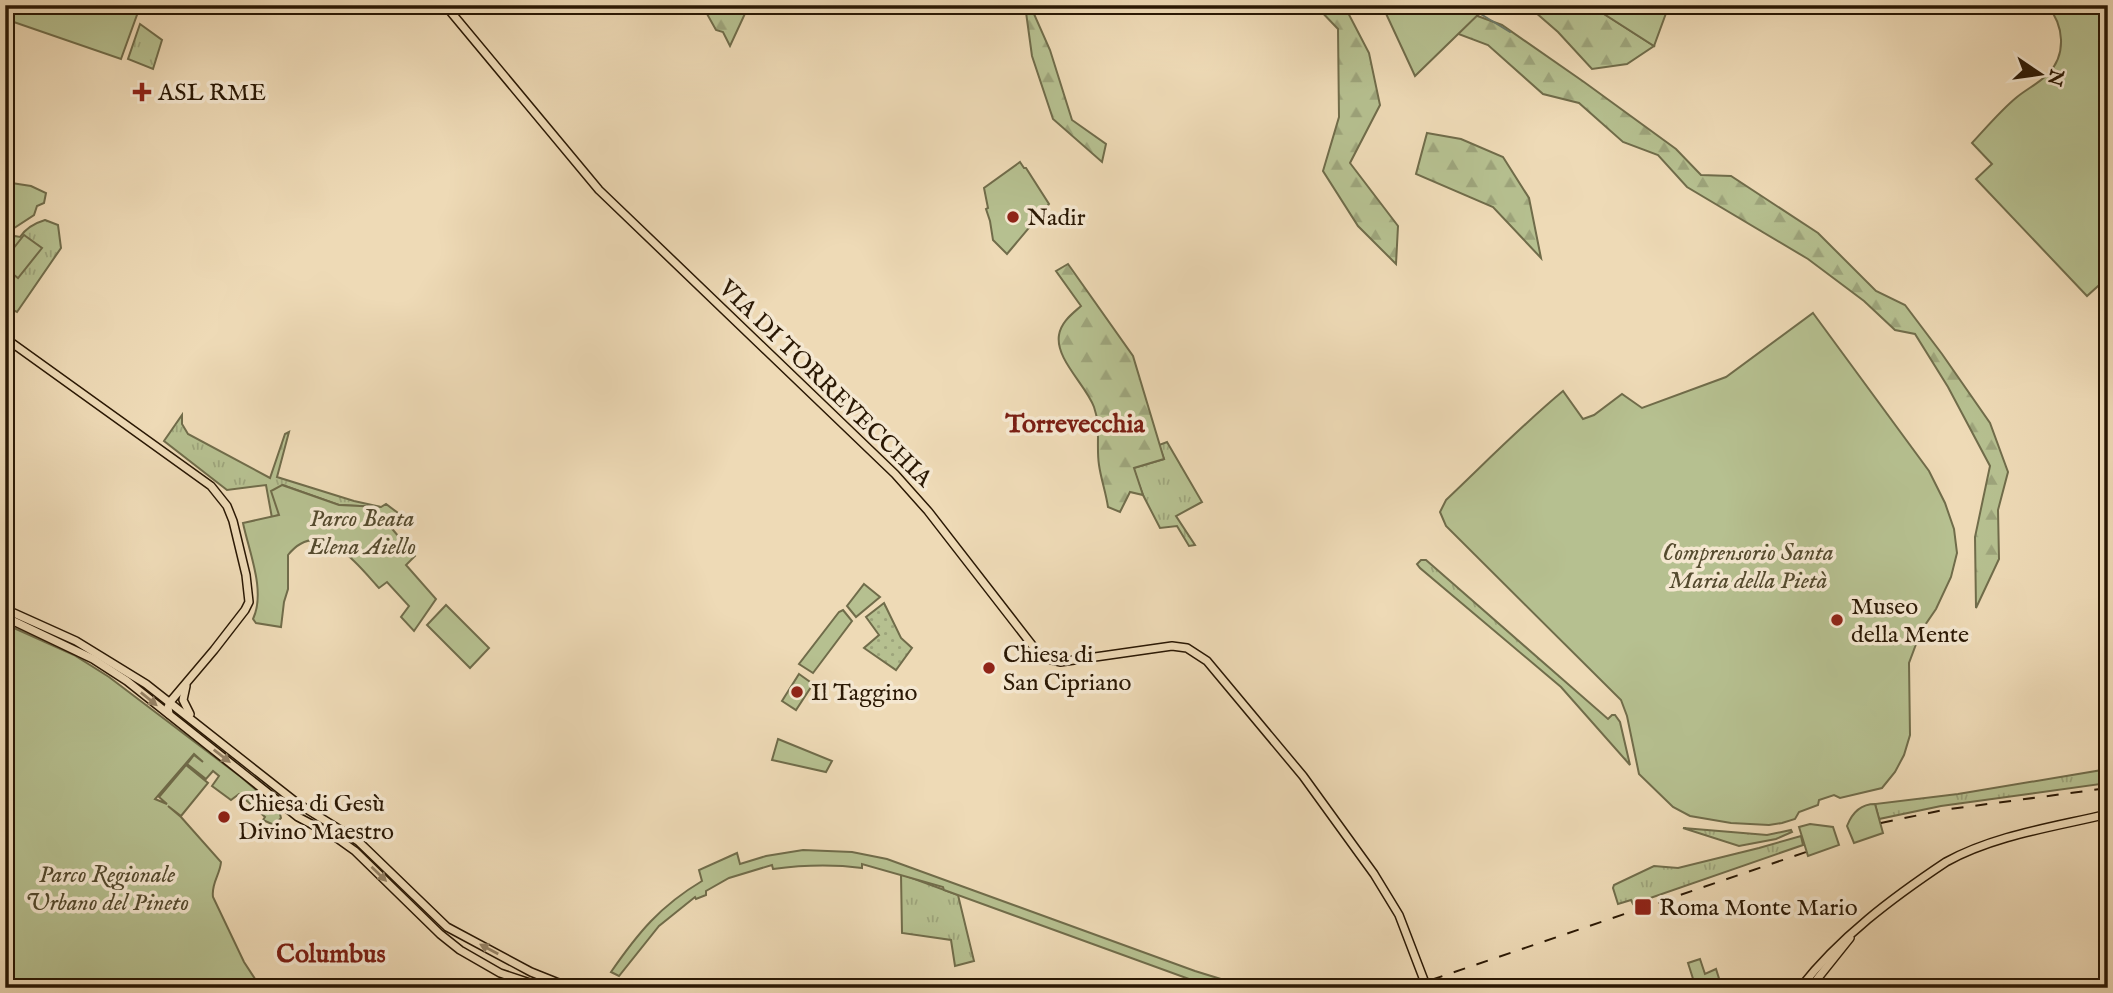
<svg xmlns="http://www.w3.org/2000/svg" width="2113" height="993" font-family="'IM FELL English',serif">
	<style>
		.grass { fill: url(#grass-tufts); stroke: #706c4a; stroke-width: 2 }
		.forest { fill: url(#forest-firs); stroke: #706c4a; stroke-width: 2 }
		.park { fill: #b6c090; stroke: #706c4a; stroke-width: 2 }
		.garden { fill: url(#garden-dots); stroke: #706c4a; stroke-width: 2 }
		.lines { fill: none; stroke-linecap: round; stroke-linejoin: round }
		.stream { stroke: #6d7a6a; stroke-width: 2 }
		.major-casing { stroke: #2a1804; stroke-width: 10 }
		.major { stroke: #eedab6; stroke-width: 7 }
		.rail { stroke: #2a1804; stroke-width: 2; stroke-dasharray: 12 12; stroke-linecap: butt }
		.oneway { fill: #968366 }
		.poi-dot { fill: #8f2418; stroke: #f4e7d0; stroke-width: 2.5 }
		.labels { text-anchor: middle; stroke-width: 7; stroke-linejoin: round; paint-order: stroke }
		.poi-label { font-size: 24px; fill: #2a1804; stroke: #f4e7d0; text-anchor: start }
		.street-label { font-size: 24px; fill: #2a1804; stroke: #f4e7d0 }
		.park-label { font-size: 24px; font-style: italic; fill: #544a2e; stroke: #f4e7d0 }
		.neighbourhood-label { font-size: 26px; font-weight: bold; fill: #7a1f14; stroke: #f4e7d0 }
	</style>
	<defs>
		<pattern id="grass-tufts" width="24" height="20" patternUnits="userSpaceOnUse" patternTransform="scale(1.75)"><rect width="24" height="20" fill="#b6c090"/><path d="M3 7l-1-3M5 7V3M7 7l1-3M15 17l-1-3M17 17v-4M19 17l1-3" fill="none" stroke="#9da47b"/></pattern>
		<pattern id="forest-firs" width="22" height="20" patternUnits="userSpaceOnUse" patternTransform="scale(1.75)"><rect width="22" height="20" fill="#b6c090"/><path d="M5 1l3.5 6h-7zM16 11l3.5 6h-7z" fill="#9da47b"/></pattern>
		<pattern id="garden-dots" width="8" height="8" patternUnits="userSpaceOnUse" patternTransform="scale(1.75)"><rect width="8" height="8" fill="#b6c090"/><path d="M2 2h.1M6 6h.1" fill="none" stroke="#9da47b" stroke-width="1.8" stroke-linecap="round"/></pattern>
	</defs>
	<rect width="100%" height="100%" fill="#eedab6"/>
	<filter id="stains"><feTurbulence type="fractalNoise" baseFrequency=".00286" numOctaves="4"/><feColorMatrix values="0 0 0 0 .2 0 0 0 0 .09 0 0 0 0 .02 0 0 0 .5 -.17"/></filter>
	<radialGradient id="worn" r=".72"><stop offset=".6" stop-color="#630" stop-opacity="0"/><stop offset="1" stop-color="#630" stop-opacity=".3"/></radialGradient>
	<g class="grass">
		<polygon points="140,24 162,40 153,69 128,59"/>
		<path d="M45 220 58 225 61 248 17 312 5 306V243L15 236 20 237C26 228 35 223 45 220Z"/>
		<polygon points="182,415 182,424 188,434 270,478 285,434 289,432 277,477 354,501 381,507 339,505 283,485 279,515 272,518 266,485 227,490 164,441"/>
		<polygon points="1167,442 1202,502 1176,516 1195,545 1189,546 1177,526 1160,528 1143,495 1133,468 1164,459 1159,445"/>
		<polygon points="1421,560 1426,560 1608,719 1612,715 1615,715 1620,722 1630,765 1561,687 1420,568 1417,564"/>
		<polygon points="2108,769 2108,783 1941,806 1879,819 1875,804 1958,794"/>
		<polygon points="1683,828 1767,835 1791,830 1792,832 1776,839 1739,846"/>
		<polygon points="1801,836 1803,845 1633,904 1631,900 1618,904 1613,888 1614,885 1654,866 1678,868 1759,848"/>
		<polygon points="901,874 958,895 974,961 955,966 951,940 902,933"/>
	</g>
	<g class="forest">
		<polygon points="702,5 749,5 730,46 723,32 716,30"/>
		<polygon points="1025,5 1037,5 1034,14 1050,50 1072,120 1106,144 1102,162 1053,119 1032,56"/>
		<polygon points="1315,5 1344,5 1369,53 1380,105 1350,163 1398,226 1396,264 1358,226 1323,171 1339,117 1338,29"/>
		<polygon points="1527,5 1590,5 1654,46 1627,64 1592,69 1558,32"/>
		<polygon points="1464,11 1502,25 1584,82 1676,149 1701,175 1731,176 1818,233 1876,291 1905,305 1942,354 1990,423 2008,472 1998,510 1999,559 1976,608 1975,537 1990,466 1948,387 1915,334 1895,330 1864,301 1808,259 1687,187 1658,155 1623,142 1579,103 1543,94 1488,45 1440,27"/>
		<polygon points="1427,133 1461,139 1503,157 1529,198 1541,258 1493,207 1416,174"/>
		<path d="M1068 264 1133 356 1164 459 1134 468 1143 495 1130 492 1120 512 1108 507C1106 493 1101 479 1099 465 1096 446 1101 426 1094 407 1086 385 1055 359 1059 335 1061 322 1072 314 1081 306L1056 271Z"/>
	</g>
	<g class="park">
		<polygon points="5,5 130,5 138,12 121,59 5,19"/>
		<polygon points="1382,5 1488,5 1415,76"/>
		<polygon points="1590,5 1669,5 1654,46"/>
		<path d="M2047 5H2108V277L2087 296 1976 179 1992 164 1972 143C1986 128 2001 110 2017 97 2027 89 2039 83 2048 74 2067 54 2064 25 2047 5Z"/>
		<polygon points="1020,162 1024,168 1026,168 1049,204 1007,254 993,240 990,221 986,209 988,208 984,188"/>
		<polygon points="5,182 31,186 46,193 44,203 37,206 34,215 5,234"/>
		<polygon points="24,235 42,248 18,278 5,268 5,259"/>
		<path d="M1813 313 1929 471 1945 503 1954 529 1957 553 1951 577 1936 609 1921 631 1909 663 1910 735 1904 755 1895 772 1882 788 1840 798 1834 795 1819 800 1818 805 1799 812 1795 819 1782 823 1769 825 1731 823 1690 816 1673 807 1639 774 1627 716 1621 700 1446 526 1440 512 1446 500C1485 463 1522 425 1563 391L1583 419 1594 415 1622 394 1642 408 1726 377Z"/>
		<path d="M282 485 339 505 381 507 386 504 398 513 388 524 415 556 406 565 436 599 414 631 401 617 409 606 387 582 379 588C357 564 320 515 288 555V589L284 602 281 627 256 623 253 619C266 591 249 552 243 523L279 515 271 491Z"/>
		<polygon points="864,584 880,597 856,617 847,606"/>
		<polygon points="446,605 489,648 470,668 427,625"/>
		<polygon points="843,610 852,621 813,673 799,664 839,612"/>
		<path d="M5 624 74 655 109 677 241 777 279 810 281 818 274 825 263 820 265 817 239 794 231 800 212 786 219 776 213 771 206 779 187 764 194 755 203 762 194 754 155 799 167 804 159 797 186 765 208 783 181 816 168 806 181 817 221 862C220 875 211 883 213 897L244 962 261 988H5Z"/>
		<polygon points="799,674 813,684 796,710 782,701"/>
		<polygon points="778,739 832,761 826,772 772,760"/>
		<path d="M1875 804 1883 833 1854 843 1847 826C1852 813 1860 804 1875 804Z"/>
		<polygon points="1810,824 1833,827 1839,845 1808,856 1799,827"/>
		<path d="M803 850 852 852 887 859 1195 971 1250 988 1211 987 944 890 943 887 862 864V868C831 864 803 865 773 869L772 865 729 878 706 891V895L696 899 695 897 659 926 619 976 611 972C638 933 660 906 702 881L699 870 737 853 740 864 766 856Z"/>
		<polygon points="1700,959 1705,974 1716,969 1722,988 1710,988 1707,981 1695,985 1688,963"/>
	</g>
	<polygon class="garden" points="884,603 901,638 912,648 896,670 864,648 879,635 866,617"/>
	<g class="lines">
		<polyline class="stream" points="1466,5 1510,32"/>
		<defs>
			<g id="major">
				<polyline points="445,5 599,190 895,474 928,511 1039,654 1047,659 1060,662 1172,646 1187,648 1207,661 1303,776 1374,874 1399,915 1427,988"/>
				<polyline points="5,338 211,486 227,506 233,521 246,575 249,602 245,610 214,650 170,702 168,707 169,714"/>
				<polyline points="5,609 76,641 146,684 297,803 358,841 447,927 531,972 556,982 575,988"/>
				<polyline points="5,617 93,659 127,681 298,817 334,836 355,851 440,934 460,950 500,973 545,988"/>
				<polyline points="186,686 183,700 190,714"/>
				<path d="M1800 988C1840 937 1892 898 1946 862 1995 835 2054 827 2108 814"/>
				<polyline points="1810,988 1850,938"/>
			</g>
		</defs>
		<use href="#major" class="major-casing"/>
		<use href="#major" class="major"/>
		<g class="rail">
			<polyline points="1881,823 1943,810 2108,788"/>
			<polyline points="1431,980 1806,852"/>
		</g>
	</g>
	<defs><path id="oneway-solid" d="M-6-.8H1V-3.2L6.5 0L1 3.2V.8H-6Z" transform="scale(1.75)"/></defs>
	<g class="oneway">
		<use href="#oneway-solid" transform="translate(149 699) rotate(39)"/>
		<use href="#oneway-solid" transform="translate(222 756) rotate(38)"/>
		<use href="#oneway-solid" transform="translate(379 874) rotate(44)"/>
		<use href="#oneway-solid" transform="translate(489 949) rotate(-152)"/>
	</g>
	<g class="poi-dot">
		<path d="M138.5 81.5h7v7h7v7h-7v7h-7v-7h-7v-7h7z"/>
		<circle cx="1013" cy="217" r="7"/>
		<circle cx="1837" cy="620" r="7"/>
		<circle cx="989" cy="668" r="7"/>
		<circle cx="797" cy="692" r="7"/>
		<circle cx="224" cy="817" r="7"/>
		<rect x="1634" y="898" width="18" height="18" rx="3.5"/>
	</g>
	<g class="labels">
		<g class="poi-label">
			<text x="158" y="100">ASL RME</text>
			<text x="1027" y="225">Nadir</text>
			<text x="1851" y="614">Museo<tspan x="1851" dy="28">della Mente</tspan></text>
			<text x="1003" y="662">Chiesa di<tspan x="1003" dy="28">San Cipriano</tspan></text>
			<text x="811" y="700">Il Taggino</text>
			<text x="238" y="811">Chiesa di Gesù<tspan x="238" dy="28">Divino Maestro</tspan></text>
			<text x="1659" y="915">Roma Monte Mario</text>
		</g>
		<g class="street-label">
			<text transform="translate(826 383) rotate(44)" y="8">VIA DI TORREVECCHIA</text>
		</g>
		<g class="park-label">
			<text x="362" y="526">Parco Beata<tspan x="362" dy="28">Elena Aiello</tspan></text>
			<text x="1748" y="560">Comprensorio Santa<tspan x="1748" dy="28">Maria della Pietà</tspan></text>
			<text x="107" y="882">Parco Regionale<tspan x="107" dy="28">Urbano del Pineto</tspan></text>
		</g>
		<g class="neighbourhood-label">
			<text x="1075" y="432">Torrevecchia</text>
			<text x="331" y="962">Columbus</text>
		</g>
	</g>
	<rect width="2113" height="993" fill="none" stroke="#eedab6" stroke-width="28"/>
	<rect x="7" y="7" width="2099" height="979" fill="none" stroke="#2a1804" stroke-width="3.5"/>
	<rect x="14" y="14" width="2085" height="965" fill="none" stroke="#2a1804" stroke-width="2"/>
	<g transform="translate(2040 74) rotate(103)" stroke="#f4e7d0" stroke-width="5" paint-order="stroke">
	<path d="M0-5L12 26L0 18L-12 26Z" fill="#2a1804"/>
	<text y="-10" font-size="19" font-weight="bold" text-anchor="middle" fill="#2a1804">N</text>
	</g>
	<rect width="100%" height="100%" filter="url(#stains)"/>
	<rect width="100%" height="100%" fill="url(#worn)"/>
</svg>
